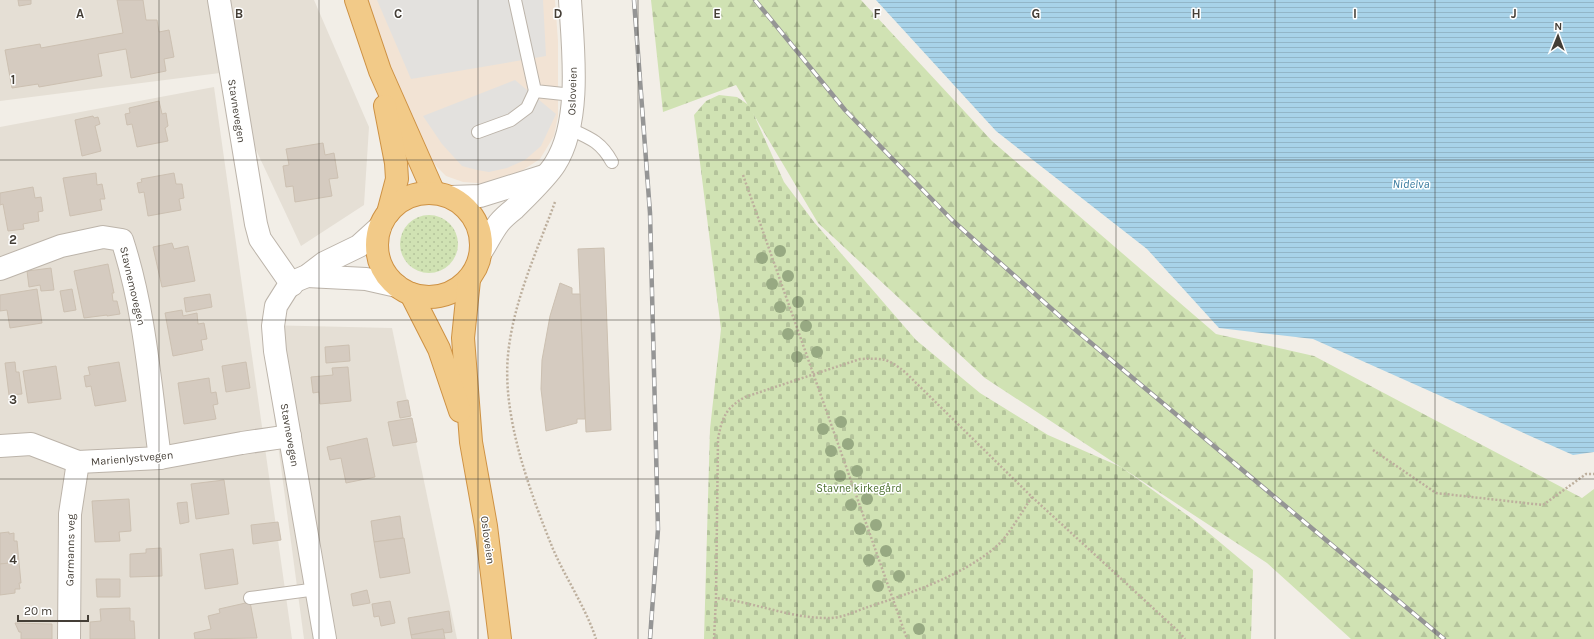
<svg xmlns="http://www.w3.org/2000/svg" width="1594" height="639" font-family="Karla,sans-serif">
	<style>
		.residential { fill: #e5dfd5 }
		.commercial { fill: #f2e3d4 }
		.grass { fill: url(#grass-dots) }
		.forest { fill: url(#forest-firs) }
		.cemetery { fill: url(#cemetery-stones) }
		.parking { fill: #e3e1de }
		.water { fill: url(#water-rules) }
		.building { fill: #d5cbc0; stroke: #ccc0b1 }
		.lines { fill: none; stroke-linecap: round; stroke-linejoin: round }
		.service-casing { stroke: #bcb4aa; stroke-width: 14 }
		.minor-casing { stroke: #bcb4aa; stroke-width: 24 }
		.tertiary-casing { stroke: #bcb4aa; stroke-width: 24 }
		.trunk-casing { stroke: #ce9244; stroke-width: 24 }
		.path { stroke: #bdaf9d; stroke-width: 2.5; stroke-dasharray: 2 2; stroke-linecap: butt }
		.service { stroke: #fff; stroke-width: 12 }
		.minor { stroke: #fff; stroke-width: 22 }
		.tertiary { stroke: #fff; stroke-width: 22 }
		.trunk { stroke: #f2ca88; stroke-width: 22 }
		.rail-casing { stroke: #959595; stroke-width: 4.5 }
		.rail { stroke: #fff; stroke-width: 3; stroke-dasharray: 9; stroke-linecap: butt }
		.tree { fill: #97a982 }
		.grid { fill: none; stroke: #443e36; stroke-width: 1; stroke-opacity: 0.55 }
		.labels { text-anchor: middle; stroke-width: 3; stroke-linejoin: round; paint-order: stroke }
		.street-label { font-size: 11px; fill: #443e36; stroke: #fff }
		.park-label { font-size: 11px; fill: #4c702f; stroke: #fff }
		.water-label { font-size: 12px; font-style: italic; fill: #387a9f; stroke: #fff }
		.grid-label { font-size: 13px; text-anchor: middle; font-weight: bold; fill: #443e36; stroke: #fff; stroke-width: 3; stroke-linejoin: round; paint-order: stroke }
	</style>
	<defs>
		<pattern id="grass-dots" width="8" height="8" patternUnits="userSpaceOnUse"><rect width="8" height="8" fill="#d0e2b3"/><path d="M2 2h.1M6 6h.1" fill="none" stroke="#b4c39b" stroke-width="1.8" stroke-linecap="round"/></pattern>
		<pattern id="forest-firs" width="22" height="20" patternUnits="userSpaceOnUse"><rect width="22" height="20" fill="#d0e2b3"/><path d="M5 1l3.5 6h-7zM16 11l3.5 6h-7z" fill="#b4c39b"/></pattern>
		<pattern id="cemetery-stones" width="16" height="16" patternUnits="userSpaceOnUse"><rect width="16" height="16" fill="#d0e2b3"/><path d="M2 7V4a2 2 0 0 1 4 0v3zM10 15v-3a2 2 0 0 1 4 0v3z" fill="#b4c39b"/></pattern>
		<pattern id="water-rules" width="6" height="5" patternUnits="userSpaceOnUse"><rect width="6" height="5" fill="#a8d3e9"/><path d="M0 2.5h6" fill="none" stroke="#92b6c8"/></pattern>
	</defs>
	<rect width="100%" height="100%" fill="#f2eee7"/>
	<g class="residential">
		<polygon points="0,0 314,0 369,127 364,205 301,246 220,73 0,101"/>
		<polygon points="214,87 292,639 0,639 0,127"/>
		<polygon points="262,325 392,328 457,639 304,639"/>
	</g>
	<polygon class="commercial" points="357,0 555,0 558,41 558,116 554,136 540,159 512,177 490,184 463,182 446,176 429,159"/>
	<circle class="grass" cx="429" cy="244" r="29"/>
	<polygon class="forest" points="651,0 861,0 992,141 1216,334 1314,356 1582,498 1594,489 1594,639 1351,639 1267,563 985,378 818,223 736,85 663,112"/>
	<polygon class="cemetery" points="719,95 737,97 750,106 784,182 814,222 916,340 980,393 1048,435 1121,467 1191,518 1253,570 1251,639 704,639 710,429 721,329 694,115 706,101"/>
	<g class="parking">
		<polygon points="377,0 543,0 546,56 411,79"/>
		<polygon points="515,80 556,114 541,146 525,160 507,168 489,172 477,170 462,166 442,144 423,116"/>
	</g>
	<polygon class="water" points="876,0 1594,0 1594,452 1573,455 1313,339 1219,328 1147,249 996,131"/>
	<g class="building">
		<polygon points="18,0 31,0 31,4 19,6"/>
		<polygon points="117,0 143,0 146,20 157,20 159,32 169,30 174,57 164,59 166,71 131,78 126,49 98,54 102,76 39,87 38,84 12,88 5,50 40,44 41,48 123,33"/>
		<polygon points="159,101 162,114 166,113 168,126 165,128 168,141 137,147 132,124 127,125 125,114 130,113 129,108"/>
		<polygon points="93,116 94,118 98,117 100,124 95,126 101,151 82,156 75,120"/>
		<polygon points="323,143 325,155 334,153 338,178 329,179 332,196 295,202 293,186 286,187 283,166 289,165 286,149"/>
		<polygon points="96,173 97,185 102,184 105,199 100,199 102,210 70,216 63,178"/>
		<polygon points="174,173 176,184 182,184 184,198 179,199 181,210 148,216 144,192 139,193 137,183 142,182 141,179"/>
		<polygon points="33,187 35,198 41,197 43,211 38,212 39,221 23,224 24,229 8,231 3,204 0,205 0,193"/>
		<polygon points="172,243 174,249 188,246 195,281 162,287 153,247"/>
		<polygon points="604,248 611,430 586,432 578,249"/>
		<polygon points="108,264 114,293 112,293 113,301 117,301 120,314 107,316 107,315 84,318 74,271"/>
		<polygon points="51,268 54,290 41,291 40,285 29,287 27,271"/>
		<polygon points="560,283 572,288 572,294 580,294 585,419 577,419 577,423 546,431 541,389 542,360 550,316"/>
		<polygon points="37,289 42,323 10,328 7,310 0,311 0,295"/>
		<polygon points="72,289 76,310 64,312 60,291"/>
		<polygon points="210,294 212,307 186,312 184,298"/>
		<polygon points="182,310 183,316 197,313 198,324 204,323 207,339 201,340 203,350 173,356 165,313"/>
		<polygon points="349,345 350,361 326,363 325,347"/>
		<polygon points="15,362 16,372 19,372 22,394 9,395 5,363"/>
		<polygon points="119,362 126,401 95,406 91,386 86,387 84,376 90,375 88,367"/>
		<polygon points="246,362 250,388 226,392 222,366"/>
		<polygon points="56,366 61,399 28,403 23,371"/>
		<polygon points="348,367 351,401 320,404 319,392 313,393 311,377 333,375 332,368"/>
		<polygon points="209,378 211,393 216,392 218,404 213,405 216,419 184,424 178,383"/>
		<polygon points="408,400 411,416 400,418 397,402"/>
		<polygon points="412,418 417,442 393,446 388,422"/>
		<polygon points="367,438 375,477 346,483 341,458 330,460 327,447"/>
		<polygon points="224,480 229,514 196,519 191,484"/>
		<polygon points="129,499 131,531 119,532 120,541 95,542 92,501"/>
		<polygon points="187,502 189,522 180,524 177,503"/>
		<polygon points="400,516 403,538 374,542 371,521"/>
		<polygon points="278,522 281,540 253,544 251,525"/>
		<polygon points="9,532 9,534 14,533 14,541 17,541 19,562 0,564 0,533"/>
		<polygon points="404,538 410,573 380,578 374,542"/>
		<polygon points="161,548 162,576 130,577 130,554 146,553 146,549"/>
		<polygon points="233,549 238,584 205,589 200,554"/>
		<polygon points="19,562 21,583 19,583 20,589 15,589 15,593 0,595 0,564"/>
		<polygon points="96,579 120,579 120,597 97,597"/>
		<polygon points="367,590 370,603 353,606 351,594"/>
		<polygon points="390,601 395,623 381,626 379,616 374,617 372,604"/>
		<polygon points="250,602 257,638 195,639 194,633 211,629 208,616 220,613 219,609"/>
		<polygon points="130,608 130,621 134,621 135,639 90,639 90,622 101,621 100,609"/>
		<polygon points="449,611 452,632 444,633 443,629 411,635 408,618"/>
		<polygon points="15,623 52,624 52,639 21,639 21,632 19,632"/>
		<polygon points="443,629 445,639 412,639 411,635"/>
	</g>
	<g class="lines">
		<defs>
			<g id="service">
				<polyline points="515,0 535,91 573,95"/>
				<path d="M570 129C590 138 601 142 612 162"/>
				<polyline points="478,132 511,120 527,108 535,91"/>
				<polyline points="250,598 317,589"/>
			</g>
			<g id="minor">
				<polyline points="219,0 256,224 260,239 292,285"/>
				<path d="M0 269 61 246 103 237 122 240C145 310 150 385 160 458"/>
				<polyline points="0,446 31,444 78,462 160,458 242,443 290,436"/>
				<polyline points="69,639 70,514 78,462"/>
			</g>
			<g id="tertiary">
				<polyline points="451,197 480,196 544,176"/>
				<path d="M481 252C487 243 492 232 499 223 503 218 509 213 514 209 526 197 547 177 555 164 582 122 573 48 570 0"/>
				<polyline points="307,276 366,279 397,286"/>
				<polyline points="325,639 275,351 273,326 276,306 288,287 295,281 307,276 324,263 359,246 380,227"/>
			</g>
			<g id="trunk">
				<polyline points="356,0 380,71 434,193"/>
				<polyline points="385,106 396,163 397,179 388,213"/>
				<circle cx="429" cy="245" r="52"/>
				<polyline points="469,280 463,338 471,442 486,526 500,639"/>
				<polyline points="411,294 439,349 460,411"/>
			</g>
		</defs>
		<use href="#service" class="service-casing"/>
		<use href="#minor" class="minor-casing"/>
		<use href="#tertiary" class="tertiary-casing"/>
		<use href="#trunk" class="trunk-casing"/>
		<g class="path">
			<polyline points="743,175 907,639"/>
			<path d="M555 202C537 251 513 302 508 355 502 417 530 492 553 549 566 579 586 608 596 639"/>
			<polyline points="1373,450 1436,493 1543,505 1586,474 1594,474"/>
			<polyline points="1032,497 1177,630 1185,639"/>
			<path d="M714 639 716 598 718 439C722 417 726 408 745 397L860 359C883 358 888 358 906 373L1032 497C1023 510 1010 533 999 544 965 575 911 593 868 607 856 611 842 618 830 618 791 619 755 602 716 598"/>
		</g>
		<use href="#service" class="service"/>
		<use href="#minor" class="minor"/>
		<use href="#tertiary" class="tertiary"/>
		<use href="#trunk" class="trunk"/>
		<defs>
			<g id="rail">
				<polyline points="634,0 650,213 658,529 650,639"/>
				<polyline points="755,0 845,110 952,220 1072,327 1444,639"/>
			</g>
		</defs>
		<use href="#rail" class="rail-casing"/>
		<use href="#rail" class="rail"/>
	</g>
	<g class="tree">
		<circle cx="780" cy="251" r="6"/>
		<circle cx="762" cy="258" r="6"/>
		<circle cx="788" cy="276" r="6"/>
		<circle cx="772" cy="284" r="6"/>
		<circle cx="798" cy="302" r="6"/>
		<circle cx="780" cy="307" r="6"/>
		<circle cx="806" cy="326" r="6"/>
		<circle cx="788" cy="334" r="6"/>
		<circle cx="817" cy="352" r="6"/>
		<circle cx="797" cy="357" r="6"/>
		<circle cx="841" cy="422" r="6"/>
		<circle cx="823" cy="429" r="6"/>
		<circle cx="848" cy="444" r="6"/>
		<circle cx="831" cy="451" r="6"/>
		<circle cx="857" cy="471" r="6"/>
		<circle cx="840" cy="476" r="6"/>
		<circle cx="867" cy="499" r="6"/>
		<circle cx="851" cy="505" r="6"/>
		<circle cx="876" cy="525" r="6"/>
		<circle cx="860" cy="529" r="6"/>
		<circle cx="886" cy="551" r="6"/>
		<circle cx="869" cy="560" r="6"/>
		<circle cx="899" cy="576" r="6"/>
		<circle cx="878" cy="586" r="6"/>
		<circle cx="919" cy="629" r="6"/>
	</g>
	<path class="grid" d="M159 0V639M319 0V639M478 0V639M638 0V639M797 0V639M956 0V639M1116 0V639M1275 0V639M1435 0V639M0 160H1594M0 320H1594M0 479H1594"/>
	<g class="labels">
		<g class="street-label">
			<text transform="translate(572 91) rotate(-88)" y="4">Osloveien</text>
			<text transform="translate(237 111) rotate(81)" y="4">Stavnevegen</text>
			<text transform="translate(133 286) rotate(77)" y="4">Stavnemovegen</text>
			<text transform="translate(290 435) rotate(80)" y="4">Stavnevegen</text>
			<text transform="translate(132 458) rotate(-5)" y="4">Marienlystvegen</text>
			<text transform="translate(488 540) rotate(82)" y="4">Osloveien</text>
			<text transform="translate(70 550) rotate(-89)" y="4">Garmanns veg</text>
		</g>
		<g class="park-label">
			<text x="859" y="492">Stavne kirkegård</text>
		</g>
		<g class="water-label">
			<text x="1411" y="188">Nidelva</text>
		</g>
	</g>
	<g class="grid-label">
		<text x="80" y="18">A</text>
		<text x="239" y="18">B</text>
		<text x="398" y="18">C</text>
		<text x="558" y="18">D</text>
		<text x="717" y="18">E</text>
		<text x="877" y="18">F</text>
		<text x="1036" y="18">G</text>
		<text x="1196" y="18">H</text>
		<text x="1355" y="18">I</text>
		<text x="1514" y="18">J</text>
		<text x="13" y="84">1</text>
		<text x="13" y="244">2</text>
		<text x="13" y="404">3</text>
		<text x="13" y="564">4</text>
	</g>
	<g transform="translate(1558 36) rotate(1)" stroke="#ffffff" stroke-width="3" paint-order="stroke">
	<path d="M0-3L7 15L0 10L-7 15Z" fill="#443e36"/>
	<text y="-6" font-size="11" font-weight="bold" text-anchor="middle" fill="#443e36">N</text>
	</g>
	<path d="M18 615v6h70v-6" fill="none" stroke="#443e36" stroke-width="2"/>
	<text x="24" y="615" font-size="12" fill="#443e36" stroke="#ffffff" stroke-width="3" paint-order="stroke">20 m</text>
</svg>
